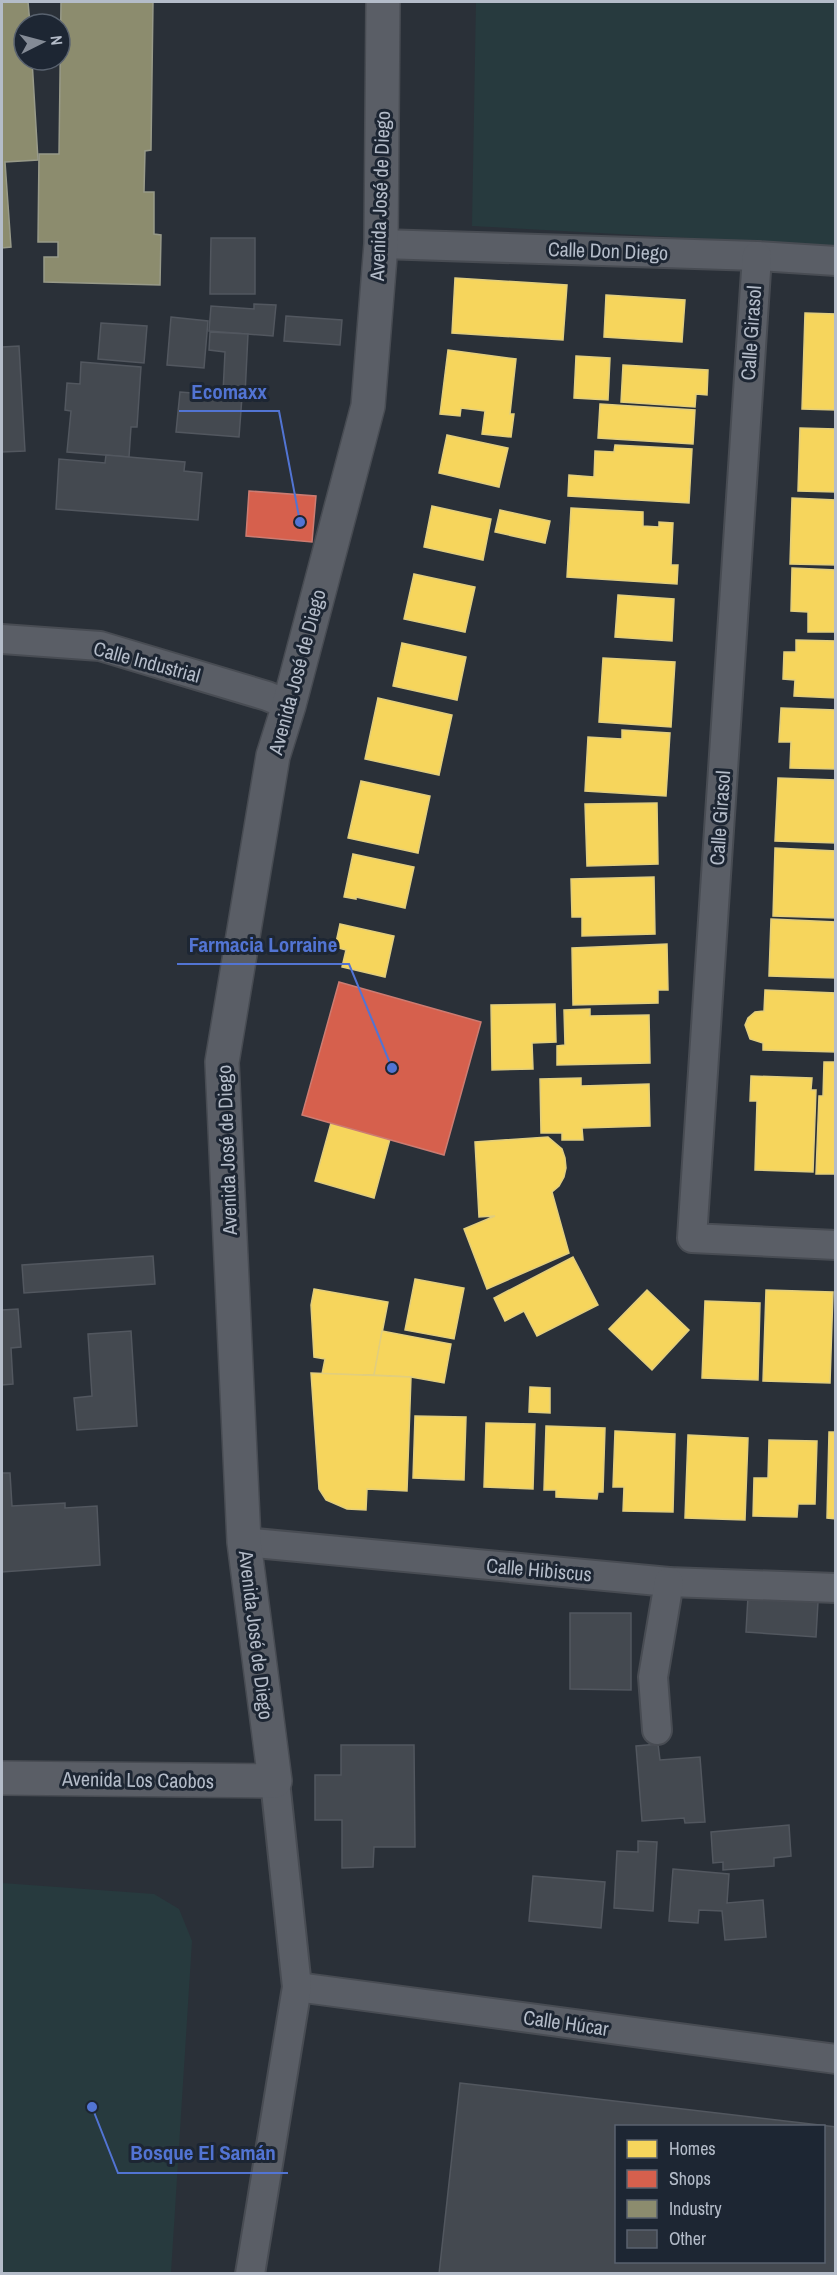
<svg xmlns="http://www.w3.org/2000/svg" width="837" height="2275" font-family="'Archivo Narrow',sans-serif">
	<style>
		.green { fill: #273a3e }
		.homes { fill: #f6d55c; stroke: #e2ce7d; stroke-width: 1.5 }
		.shops { fill: #d6604d; stroke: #cc7c72; stroke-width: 1.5 }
		.industry { fill: #8c8c6e; stroke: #989a89; stroke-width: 1.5 }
		.building { fill: #444950; stroke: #52575f; stroke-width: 1.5; fill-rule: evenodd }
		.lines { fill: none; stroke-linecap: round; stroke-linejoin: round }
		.minor-casing { stroke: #484c53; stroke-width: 32 }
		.tertiary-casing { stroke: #484c53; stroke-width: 36 }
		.minor { stroke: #5a5e66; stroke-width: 28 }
		.tertiary { stroke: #5a5e66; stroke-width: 33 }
		.labels { text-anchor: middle; stroke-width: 6; stroke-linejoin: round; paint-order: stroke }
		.street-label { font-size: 20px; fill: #b4bcc9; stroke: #1d2633 }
		.leader { fill: none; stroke: #5274d3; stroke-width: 2 }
		.callout-dot { fill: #5274d3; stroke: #1d2633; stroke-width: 2 }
		.callout-label { font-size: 21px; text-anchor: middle; font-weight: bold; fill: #5274d3; stroke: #1d2633; stroke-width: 6; stroke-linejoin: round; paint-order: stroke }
	</style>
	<rect width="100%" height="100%" fill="#2a3038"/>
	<g class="green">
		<polygon points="476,2 835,2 835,246 472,226"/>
		<polygon points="2,1883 154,1894 179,1909 192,1941 171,2273 2,2273"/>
	</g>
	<g class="homes">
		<polygon points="455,278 567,285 563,340 452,333"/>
		<polygon points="606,295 685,300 682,342 604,337"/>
		<polygon points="805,313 836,314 836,410 802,409"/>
		<polygon points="448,350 516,359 510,414 514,414 511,437 482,434 485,411 461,408 460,416 440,414"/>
		<polygon points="576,356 610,358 608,400 574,398"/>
		<polygon points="623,365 708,370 707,395 696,394 695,407 621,402"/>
		<polygon points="600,404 695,410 693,444 598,438"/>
		<polygon points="800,428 836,429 836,492 798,491"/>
		<polygon points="447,435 508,448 499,487 439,473"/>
		<polygon points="615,445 692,449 689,503 568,496 569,475 594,477 595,451 614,452"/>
		<polygon points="792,498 836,500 836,565 790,564"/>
		<polygon points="432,506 491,519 483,560 424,547"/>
		<polygon points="571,508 643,512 643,526 659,527 659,522 673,523 671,565 678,565 677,584 567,577"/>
		<polygon points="500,510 550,521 545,543 495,532"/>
		<polygon points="792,568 836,570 836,632 808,632 808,612 791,611"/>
		<polygon points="414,574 475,587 465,632 404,619"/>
		<polygon points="618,595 674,599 672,641 615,637"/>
		<polygon points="796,640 836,641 836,698 794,696 795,680 783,679 784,652 796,652"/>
		<polygon points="402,643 466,657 457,700 393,686"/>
		<polygon points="603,658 675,662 671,727 599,722"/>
		<polygon points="378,698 452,715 439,775 365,759"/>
		<polygon points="781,708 836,710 836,769 790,768 791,742 779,742"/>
		<polygon points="622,730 670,733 666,796 585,791 588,737 622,739"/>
		<polygon points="778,778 836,780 836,843 775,841"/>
		<polygon points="361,781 430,796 418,853 348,838"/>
		<polygon points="657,803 658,864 587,866 585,804"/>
		<polygon points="775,848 836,851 836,918 773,916"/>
		<polygon points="353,854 414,867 405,908 356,897 356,899 344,897"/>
		<polygon points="654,877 655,934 582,936 582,917 572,917 571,879"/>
		<polygon points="771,919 836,922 836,978 769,976"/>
		<polygon points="340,924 394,936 385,977 342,967 346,950 335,947"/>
		<polygon points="667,944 668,990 658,990 658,1003 573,1005 572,948"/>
		<polygon points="765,990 836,993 836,1052 763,1050 763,1043 750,1039 745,1025 748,1018 755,1012 764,1011"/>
		<polygon points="555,1004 556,1042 532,1043 533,1069 492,1070 491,1005"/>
		<polygon points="590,1009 590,1016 649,1015 650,1063 557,1065 557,1046 565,1045 564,1010"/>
		<polygon points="824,1062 836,1062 836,1174 816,1174 819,1096 823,1096"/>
		<polygon points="751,1076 812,1078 811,1090 816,1090 813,1172 755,1170 757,1101 750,1101"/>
		<polygon points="581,1078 581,1086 649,1084 650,1126 582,1128 583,1140 562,1140 562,1133 541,1133 540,1079"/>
		<polygon points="331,1123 390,1139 374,1198 315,1181"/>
		<polygon points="548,1137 562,1149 565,1158 566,1168 564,1177 559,1186 552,1192 569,1253 487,1289 464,1229 495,1216 479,1217 475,1142"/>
		<polygon points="573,1257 598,1305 537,1336 524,1311 505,1321 494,1298"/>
		<polygon points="415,1279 464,1288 454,1339 405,1330"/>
		<polygon points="314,1289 388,1302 374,1375 322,1374 325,1359 314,1357 311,1305"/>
		<polygon points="647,1290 689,1330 652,1370 609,1329"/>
		<polygon points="766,1290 833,1292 830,1383 763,1381"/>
		<polygon points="705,1301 760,1303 758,1380 702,1378"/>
		<polygon points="382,1331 451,1344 444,1383 411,1377 374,1375"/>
		<polygon points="311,1373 411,1377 407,1491 367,1489 366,1510 347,1509 326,1500 319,1489"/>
		<polygon points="530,1387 550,1388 550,1413 529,1412"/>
		<polygon points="415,1416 466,1417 464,1480 413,1478"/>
		<polygon points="486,1423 535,1424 533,1489 484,1487"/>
		<polygon points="546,1426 605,1428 603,1492 598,1492 597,1499 556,1497 556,1490 544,1490"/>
		<polygon points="615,1431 675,1434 673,1512 623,1511 624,1487 613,1487"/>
		<polygon points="829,1432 836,1432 836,1519 827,1518"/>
		<polygon points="688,1435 748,1438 745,1520 685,1518"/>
		<polygon points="769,1440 817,1441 815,1504 798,1504 797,1517 753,1516 754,1478 768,1478"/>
	</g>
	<g class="shops">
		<polygon points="249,491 316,496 312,542 246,536"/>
		<polygon points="339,982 481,1022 444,1155 302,1115"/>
	</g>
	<g class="industry">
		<polygon points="2,2 28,2 30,24 24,24 24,60 32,60 38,160 5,162 11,247 2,248"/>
		<polygon points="61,2 153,2 151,150 145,151 144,192 154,192 154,234 161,235 160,285 44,282 44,257 58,257 58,242 38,242 39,154 59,154"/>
	</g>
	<g class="building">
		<polygon points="211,238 255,238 255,294 210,294"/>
		<polygon points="254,304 276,305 273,336 209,331 211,306 254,309"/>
		<polygon points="286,316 342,320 340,345 284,341"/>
		<polygon points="171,317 208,321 204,368 167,365"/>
		<polygon points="101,323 147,326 144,363 98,359"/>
		<polygon points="210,332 248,334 245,395 223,393 225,352 209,350"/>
		<polygon points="19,346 25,451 2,452 2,347"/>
		<polygon points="81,362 141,367 137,427 131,427 129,457 67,452 71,411 65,410 67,383 80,384"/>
		<polygon points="180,392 242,397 239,437 176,432"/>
		<polygon points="106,455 185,462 184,471 202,473 198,520 56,509 59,459 105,463"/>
		<polygon points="153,1256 155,1284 24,1293 22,1265"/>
		<polygon points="18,1309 21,1347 11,1348 13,1384 2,1385 2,1310"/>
		<polygon points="131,1331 137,1426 77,1430 74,1398 92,1396 88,1334"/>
		<polygon points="2,1473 10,1473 12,1506 65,1503 65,1508 97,1506 100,1565 2,1572"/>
		<polygon points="748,1596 818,1602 816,1637 746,1632"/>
		<polygon points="570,1613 631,1613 631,1690 570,1689"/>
		<polygon points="658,1744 660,1760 700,1757 705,1822 685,1823 684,1818 642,1821 636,1746"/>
		<polygon points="341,1745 414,1745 415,1847 374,1847 373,1867 342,1868 342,1820 315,1820 315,1775 341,1775"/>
		<polygon points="789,1825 791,1856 774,1858 774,1866 723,1870 723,1862 713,1863 711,1832"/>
		<polygon points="638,1841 657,1842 653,1911 614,1908 617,1851 638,1852"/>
		<polygon points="673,1869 729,1874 727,1903 763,1900 766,1937 725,1940 722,1911 699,1910 698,1923 669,1921"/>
		<polygon points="533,1876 605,1882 601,1928 529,1921"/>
		<path d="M460 2083 836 2127V2274H439ZM616 2126H824V2262H616Z"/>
	</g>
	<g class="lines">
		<defs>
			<g id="minor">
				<polyline points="381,244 757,256 836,261"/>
				<polyline points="757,256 692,1238 836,1245"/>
				<polyline points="2,639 100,646 267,696 289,705"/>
				<polyline points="244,1542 669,1582 836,1588"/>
				<polyline points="657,1730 653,1677 669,1582"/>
				<polyline points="297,1987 836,2059"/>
				<polyline points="250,2274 297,1987 275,1781"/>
			</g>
			<polyline id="tertiary" points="2,1778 275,1781 244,1542 222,1062 273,756 289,705 368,406 381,244 383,2"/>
		</defs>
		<use href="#minor" class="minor-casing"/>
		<use href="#tertiary" class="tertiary-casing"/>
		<use href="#minor" class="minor"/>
		<use href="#tertiary" class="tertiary"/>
	</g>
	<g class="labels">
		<g class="street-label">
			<text transform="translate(380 196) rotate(-88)" y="7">Avenida José de Diego</text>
			<text transform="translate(608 251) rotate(2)" y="7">Calle Don Diego</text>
			<text transform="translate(751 333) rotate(-86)" y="7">Calle Girasol</text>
			<text transform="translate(147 662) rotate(15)" y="7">Calle Industrial</text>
			<text transform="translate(297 672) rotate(-75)" y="7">Avenida José de Diego</text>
			<text transform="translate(720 818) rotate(-86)" y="7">Calle Girasol</text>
			<text transform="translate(227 1150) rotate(-92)" y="7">Avenida José de Diego</text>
			<text transform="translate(539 1570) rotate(5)" y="7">Calle Hibiscus</text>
			<text transform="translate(256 1635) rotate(83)" y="7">Avenida José de Diego</text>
			<text transform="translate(138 1780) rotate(1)" y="7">Avenida Los Caobos</text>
			<text transform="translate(566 2023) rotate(8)" y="7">Calle Húcar</text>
		</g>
	</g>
	<path class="leader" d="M300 522L279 411H179M392 1068L349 964H177M92 2107L118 2173H288"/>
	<g class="callout-dot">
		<circle cx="300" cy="522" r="6"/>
		<circle cx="392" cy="1068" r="6"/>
		<circle cx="92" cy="2107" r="6"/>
	</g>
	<g class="callout-label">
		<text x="229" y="399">Ecomaxx</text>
		<text x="263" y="952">Farmacia Lorraine</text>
		<text x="203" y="2160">Bosque El Samán</text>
	</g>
	<rect width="837" height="2275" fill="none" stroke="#b4bcc9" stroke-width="6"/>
	<rect x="615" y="2125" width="210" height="138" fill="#1d2633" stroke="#59626f" stroke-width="1.5"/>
	<rect x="627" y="2140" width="30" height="18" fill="#f6d55c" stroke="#59626f" stroke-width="1.5"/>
	<text x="669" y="2155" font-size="18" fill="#b4bcc9">Homes</text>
	<rect x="627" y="2170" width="30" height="18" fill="#d6604d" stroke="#59626f" stroke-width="1.5"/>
	<text x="669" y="2185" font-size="18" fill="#b4bcc9">Shops</text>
	<rect x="627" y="2200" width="30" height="18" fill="#8c8c6e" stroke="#59626f" stroke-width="1.5"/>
	<text x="669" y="2215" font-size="18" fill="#b4bcc9">Industry</text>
	<rect x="627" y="2230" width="30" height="18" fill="#444950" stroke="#59626f" stroke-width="1.5"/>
	<text x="669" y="2245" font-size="18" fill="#b4bcc9">Other</text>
	<g transform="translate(42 42) rotate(84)"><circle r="28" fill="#1d2633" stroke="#59626f" stroke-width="1.5"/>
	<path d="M0-4.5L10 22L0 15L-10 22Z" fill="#848b96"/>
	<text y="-9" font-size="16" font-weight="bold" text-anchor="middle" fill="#b4bcc9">N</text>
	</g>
</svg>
